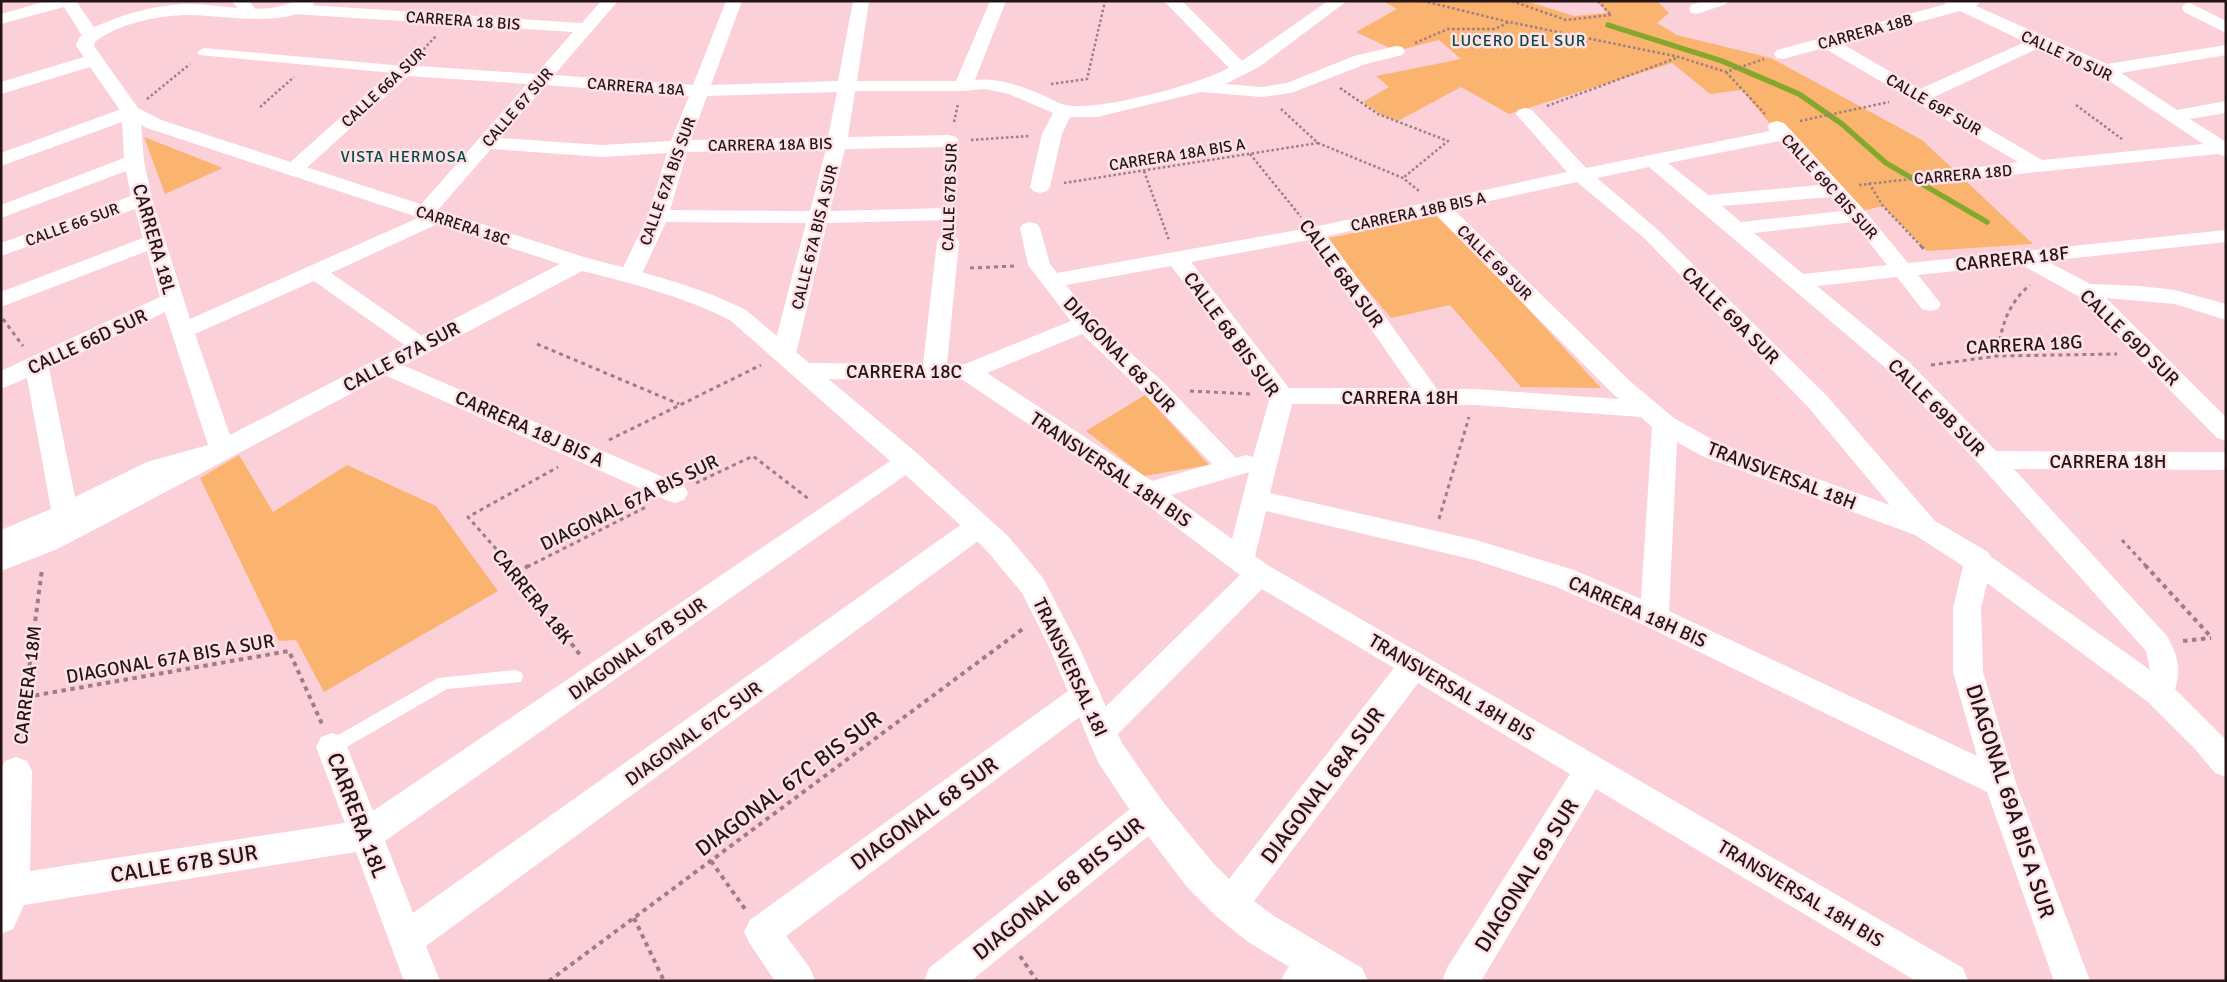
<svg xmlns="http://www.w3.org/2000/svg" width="2227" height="982" font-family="Signika,sans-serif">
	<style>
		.green { fill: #fbb46f }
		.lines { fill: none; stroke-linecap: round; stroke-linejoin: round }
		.stream { stroke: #85a72c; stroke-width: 5.5 }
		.path-far2 { stroke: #9d7e85; stroke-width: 2.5; stroke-dasharray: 2.5 2.5; stroke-linecap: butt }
		.path-far1 { stroke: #9d7e85; stroke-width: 3; stroke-dasharray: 4 4; stroke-linecap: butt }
		.path { stroke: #9d7e85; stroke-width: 4; stroke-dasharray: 4.5 4.5; stroke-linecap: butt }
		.service { fill: #fff; fill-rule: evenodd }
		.pedestrian { fill: #fff; fill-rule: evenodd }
		.minor { fill: #fff; fill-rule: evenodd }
		.tertiary { fill: #fff; fill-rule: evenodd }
		.labels { text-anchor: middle; stroke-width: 5; stroke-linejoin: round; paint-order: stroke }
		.far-street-label { font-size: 16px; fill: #231418; stroke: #fee2e8 }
		.far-neighbourhood-label { font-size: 16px; letter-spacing: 1px; fill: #094741; stroke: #fee2e8 }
		.street-label { font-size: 19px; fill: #231418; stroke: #fee2e8 }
		.near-street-label { font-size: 22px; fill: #231418; stroke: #fee2e8 }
	</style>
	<rect width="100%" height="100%" fill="#fcd0d9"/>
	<g class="green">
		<polygon points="1383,1 1526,1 1574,16 1607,13 1597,1 1657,1 1669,13 1657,23 1677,35 1771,58 1922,140 2033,244 1927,251 1883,206 1845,215 1742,90 1710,94 1672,63 1509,114 1461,87 1398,121 1382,115 1363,102 1389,87 1376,76 1461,59 1439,40 1396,51 1356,32 1397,9"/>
		<polygon points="144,137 223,168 165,194"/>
		<polygon points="1441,215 1601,388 1521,387 1450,305 1391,318 1324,239"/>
		<polygon points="1145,395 1209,465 1144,476 1086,431"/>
		<polygon points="239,455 273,512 347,465 436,506 498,591 324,692 296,640 279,641 200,478"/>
	</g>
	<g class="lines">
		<polyline class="stream" points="1608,25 1722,61 1799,94 1842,124 1886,163 1987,222"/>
		<g class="path-far2">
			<polyline points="1423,1 1509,22 1679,57 1726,72 1764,59"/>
			<polyline points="1512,1 1566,20 1611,15"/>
			<polyline points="1598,1 1610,14"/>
			<polyline points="1415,43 1448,29 1495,29 1509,22"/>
			<polyline points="420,53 436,36"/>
			<polyline points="1726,72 1765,114"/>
			<polyline points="1051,84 1087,79 1105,1"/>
			<polyline points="1340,88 1378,114 1448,141 1403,178"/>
			<polyline points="147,99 190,64"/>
			<polyline points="2076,105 2122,139"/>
			<polyline points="1547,106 1679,57"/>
			<polyline points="260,107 294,77"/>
			<polyline points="1281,109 1318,143 1403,178 1419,191"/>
			<polyline points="1800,121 1889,102"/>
			<polyline points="954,122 958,104"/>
			<polyline points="971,140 1029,136"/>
			<polyline points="1250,154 1301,217"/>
			<polyline points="1144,171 1169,240"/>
			<polyline points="1064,183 1318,143"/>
			<polyline points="1869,183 1883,206 1922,247"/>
			<polyline points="1859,185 1955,174"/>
			<polyline points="948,197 949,160"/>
		</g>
		<g class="path-far1">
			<polyline points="1921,246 1924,249"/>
			<polyline points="970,268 1016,266"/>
			<polyline points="3,319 23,346"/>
			<polyline points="537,344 679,404"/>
			<path d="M1997 356C2001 328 2007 304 2030 285"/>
			<polyline points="1931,365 1997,356 2117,354"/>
			<polyline points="1190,391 1251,394"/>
			<polyline points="609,440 761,365"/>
			<polyline points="696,483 753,456 810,500"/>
			<polyline points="1439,519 1469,417"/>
			<polyline points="2122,540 2147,567"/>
			<polyline points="512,567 468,517 558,467"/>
			<polyline points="527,567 648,506"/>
		</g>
		<g class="path">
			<polyline points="511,565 581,656"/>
			<polyline points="2145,565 2212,638"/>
			<polyline points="517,572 530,565"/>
			<polyline points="2183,641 2211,638"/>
			<polyline points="26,697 289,651 322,724"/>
			<polyline points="19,746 42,569"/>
			<polyline points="711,861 745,909"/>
			<polyline points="634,918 664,981"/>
			<polyline points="1020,956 1037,981"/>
			<polyline points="549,981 1024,628"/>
		</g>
		<polygon class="service" points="515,670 521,672 523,677 521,682 447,689 338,752 332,754 326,752 324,747 326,742 438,678"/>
		<polygon class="pedestrian" points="204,48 404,66 411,70 404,74 199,55 197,52"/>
		<g class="minor">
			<polygon points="47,1 76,1 100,36 97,40 85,40 64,7 1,24 1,14"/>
			<polygon points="232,1 249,1 259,14 257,18 245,18"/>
			<path d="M601 1H618L554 75 693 85 726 1H742L711 85 838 81 853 1H869L857 81H956L990 1H1006L975 80C999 77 1023 87 1045 96 1051 99 1059 104 1066 105 1098 112 1199 84 1229 68L1164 1H1182L1242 61 1328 1H1347L1259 67 1225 84 1262 87 1287 83 1354 56 1396 46 1402 47 1405 51 1402 55 1366 64 1291 93 1262 97 1201 92 1097 117H1070L1062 134 1050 187 1047 191 1040 193 1033 191 1030 187 1042 134 1053 113 1009 94 985 89 963 91H855L848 137 949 135 956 137 959 141 956 145 949 147 845 149 830 211 948 208 955 210 958 214 955 218 948 220 827 223 796 354 792 359 784 362 776 359 772 354 806 223 666 222 641 276 638 281 630 283 622 281 619 276 648 216 667 153 602 157 491 149 437 211 444 213 447 217 444 221 331 273 429 341 433 346 429 351 421 354 413 351 314 281 195 334 235 450 231 456 165 476 74 521 1 552V530L51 509 27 378 1 389V371L160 297 147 251 1 307V292L143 238 135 209 1 256V243L131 196 126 171 1 218V205L124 158 122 122 1 166V153L124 108 131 106 138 108 140 112 144 161 152 199 190 319 418 218 414 213 417 209 527 84 408 76 300 174 293 176 286 174 283 170 286 166 398 66 404 65 536 74 573 32 293 14 287 13 285 9 287 5 293 4 582 23ZM546 85 689 96 671 141 602 145 500 138ZM837 92 828 137 691 140 707 96ZM826 149 810 211 670 210 687 152ZM165 312 208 445 147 462 75 497 49 368Z"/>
			<polygon points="1703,1 1728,1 1726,4 1697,14 1691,13 1689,9 1691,5"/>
			<path d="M1944 1H1981L1976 6 2107 64 2226 45V55L2121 73 2177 110 2226 101V113L2190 119 2226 142V157L2218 154 1978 178 1971 176 1968 172 1971 168 2018 162 1824 48 1783 59 1777 58 1774 54 1777 50 1946 4ZM1960 11 2025 42 1920 89 1841 43ZM2039 48 2099 74 2203 144 2042 160 1934 97Z"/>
			<polygon points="2190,3 2226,21 2226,33 2184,12 2182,8 2184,4"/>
			<path d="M1525 108 1532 110 1586 168 1770 131 1768 127 1770 123 1777 121 1784 123 1865 211 1908 263 2226 230V242L2047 261 2090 284 2140 286 2175 290 2226 304V320L2175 304 2106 298 2226 417V441L2217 438 2078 296 2020 264 1918 275 1941 304 1938 309 1930 311 1922 309 1897 277 1817 286 1910 363 1996 451 2226 452V470L2014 469 2167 636C2177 654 2182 669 2175 689L2226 740V777L2215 773 2195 749 2148 702 1987 583 1981 608 1983 672 2016 783 2090 981H2054L1987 792 1644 625 1554 586 1475 560 1266 511 1255 556 1269 566 1963 968 1968 981H1916L1596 789 1481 981H1442L1447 968 1570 774 1418 683 1242 917 1230 922 1218 917 1213 905 1218 893 1394 668 1262 589 1112 740 1101 744 1090 740 1085 731 1090 722 1240 575 1139 499 963 380 803 379 795 377 791 371 795 365 803 363 923 364 937 242 940 237 948 236 956 237 959 242 947 364H965L1071 321 1028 265 1020 228 1023 224 1030 222 1037 224 1040 228 1050 264 1057 273 1314 227 1567 172 1516 114 1518 110ZM1779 141 1820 185 1708 195 1668 163ZM1649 167 1894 375 1981 466 2146 651 2150 670 1990 556 1988 552 1935 521 1827 396 1658 230 1597 178ZM1577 182 1644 238 1809 408 1890 505 1720 444 1674 418 1631 382 1453 209ZM1830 197 1843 211 1741 222 1722 206ZM1434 213 1613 394 1619 399 1475 389H1437L1327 236ZM1853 222 1887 265 1803 274 1754 233ZM1309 240 1412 388H1289L1191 262ZM1171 266 1270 397 1253 457 1246 455 1236 458 1163 382 1093 319 1066 285ZM1082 334 1145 394 1212 464 1152 481 987 373ZM1292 404 1475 405 1641 417 1652 427 1641 599 1574 570 1476 540 1270 493ZM1677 442 1702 456 1915 535 1963 566 1953 608V672L1977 756 1669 611ZM1249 472 1232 539 1171 495 1246 473Z"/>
			<polygon points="384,357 684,486 688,493 684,500 675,503 666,500 376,371 372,365 376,359"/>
			<polygon points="908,452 917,455 921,461 917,467 385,841 413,913 969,519 979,516 989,519 992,526 989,533 426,946 440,981 404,981 356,852 24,905 13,929 1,934 1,768 5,761 16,757 27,761 32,771 30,871 345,823 316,747 321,737 332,733 343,737 373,811 899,455"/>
			<polygon points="1086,682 1097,686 1101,695 1097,704 786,936 810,968 815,981 775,981 750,944 744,932 750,920 1075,686"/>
			<polygon points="1151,798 1163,802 1167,813 1163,824 971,981 924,981 929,968 1139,802"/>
			<path d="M1317 945 1330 950 1335 963 1330 976 1325 981H1281C1288 964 1300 952 1317 945Z"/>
		</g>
		<path class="tertiary" d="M295 1H316C296 30 220 15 190 15 161 15 118 23 95 42L94 46 138 108 161 120 587 258C641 272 697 285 746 310L918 454 989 519 1008 536 1043 578 1080 649 1122 743 1163 802 1213 863 1243 893 1274 916 1362 968 1368 981H1313L1248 942 1217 917 1187 887 1139 824 1098 762 1050 649 1022 593 988 552 969 533 898 468 730 320C684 297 632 283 582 271L92 531 55 550 1 571V548L72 517 560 264 147 128 124 116 90 67 1 94V82L84 57 76 46C79 32 92 28 104 23 132 11 163 4 193 4 227 5 263 16 295 1Z"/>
	</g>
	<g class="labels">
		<g class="far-street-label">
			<text transform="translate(463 20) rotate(4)" y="6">CARRERA 18 BIS</text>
			<text transform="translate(1865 31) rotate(-15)" y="6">CARRERA 18B</text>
			<text transform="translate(2067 55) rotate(25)" y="6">CALLE 70 SUR</text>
			<text transform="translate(636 86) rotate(4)" y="6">CARRERA 18A</text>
			<text transform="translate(383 87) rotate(-43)" y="6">CALLE 66A SUR</text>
			<text transform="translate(1934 104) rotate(30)" y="6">CALLE 69F SUR</text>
			<text transform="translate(517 107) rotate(-49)" y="6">CALLE 67 SUR</text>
			<text transform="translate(770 144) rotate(-1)" y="6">CARRERA 18A BIS</text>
			<text transform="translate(1177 154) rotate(-9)" y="6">CARRERA 18A BIS A</text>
			<text transform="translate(1963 174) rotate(-5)" y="6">CARRERA 18D</text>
			<text transform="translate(667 181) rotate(-70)" y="6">CALLE 67A BIS SUR</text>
			<text transform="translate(1830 186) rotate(48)" y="6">CALLE 69C BIS SUR</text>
			<text transform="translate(949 197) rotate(-88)" y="6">CALLE 67B SUR</text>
			<text transform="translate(1418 211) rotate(-12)" y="6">CARRERA 18B BIS A</text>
			<text transform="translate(72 224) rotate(-20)" y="6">CALLE 66 SUR</text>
			<text transform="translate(463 225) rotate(18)" y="6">CARRERA 18C</text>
			<text transform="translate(814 237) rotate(-76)" y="6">CALLE 67A BIS A SUR</text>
			<text transform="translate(1495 262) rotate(45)" y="6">CALLE 69 SUR</text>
		</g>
		<g class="far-neighbourhood-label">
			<text x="1519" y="46">LUCERO DEL SUR</text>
			<text x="404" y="162">VISTA HERMOSA</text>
		</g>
		<g class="street-label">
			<text transform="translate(155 239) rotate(74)" y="7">CARRERA 18L</text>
			<text transform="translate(2012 258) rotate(-6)" y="7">CARRERA 18F</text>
			<text transform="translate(1342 273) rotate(54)" y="7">CALLE 68A SUR</text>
			<text transform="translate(1731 315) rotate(45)" y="7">CALLE 69A SUR</text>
			<text transform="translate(1232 334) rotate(54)" y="7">CALLE 68 BIS SUR</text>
			<text transform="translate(2130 337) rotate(44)" y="7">CALLE 69D SUR</text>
			<text transform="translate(87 341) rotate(-25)" y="7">CALLE 66D SUR</text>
			<text transform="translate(2024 344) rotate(-3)" y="7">CARRERA 18G</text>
			<text transform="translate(1120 354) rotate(46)" y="7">DIAGONAL 68 SUR</text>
			<text transform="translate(401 356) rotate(-28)" y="7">CALLE 67A SUR</text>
			<text x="904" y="378">CARRERA 18C</text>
			<text x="1400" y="404">CARRERA 18H</text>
			<text transform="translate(1937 407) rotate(45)" y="7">CALLE 69B SUR</text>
			<text transform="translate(530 428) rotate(24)" y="7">CARRERA 18J BIS A</text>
			<text x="2108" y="468">CARRERA 18H</text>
			<text transform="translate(1111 469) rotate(34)" y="7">TRANSVERSAL 18H BIS</text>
			<text transform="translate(1782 475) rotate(21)" y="7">TRANSVERSAL 18H</text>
			<text transform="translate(629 502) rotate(-26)" y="7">DIAGONAL 67A BIS SUR</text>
			<text transform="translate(533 596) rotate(51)" y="7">CARRERA 18K</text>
			<text transform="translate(1638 611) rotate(24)" y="7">CARRERA 18H BIS</text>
			<text transform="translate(637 648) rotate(-35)" y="7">DIAGONAL 67B SUR</text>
			<text transform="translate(170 658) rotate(-10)" y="7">DIAGONAL 67A BIS A SUR</text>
			<text transform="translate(1071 667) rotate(65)" y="7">TRANSVERSAL 18I</text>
			<text transform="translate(27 685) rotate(-83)" y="7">CARRERA 18M</text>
			<text transform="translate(1452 687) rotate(31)" y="7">TRANSVERSAL 18H BIS</text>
			<text transform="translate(693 733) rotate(-36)" y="7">DIAGONAL 67C SUR</text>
			<text transform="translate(1801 893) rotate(31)" y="7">TRANSVERSAL 18H BIS</text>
		</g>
		<g class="near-street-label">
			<text transform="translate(788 783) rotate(-37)" y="8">DIAGONAL 67C BIS SUR</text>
			<text transform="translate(1322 785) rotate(-53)" y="8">DIAGONAL 68A SUR</text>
			<text transform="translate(2011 801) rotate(72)" y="8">DIAGONAL 69A BIS A SUR</text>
			<text transform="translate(924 813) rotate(-36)" y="8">DIAGONAL 68 SUR</text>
			<text transform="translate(358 815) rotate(69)" y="8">CARRERA 18L</text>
			<text transform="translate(184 863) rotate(-9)" y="8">CALLE 67B SUR</text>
			<text transform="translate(1526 875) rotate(-58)" y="8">DIAGONAL 69 SUR</text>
			<text transform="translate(1058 888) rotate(-39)" y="8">DIAGONAL 68 BIS SUR</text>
		</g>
	</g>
	<rect width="2227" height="982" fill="none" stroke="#231418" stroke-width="5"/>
</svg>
